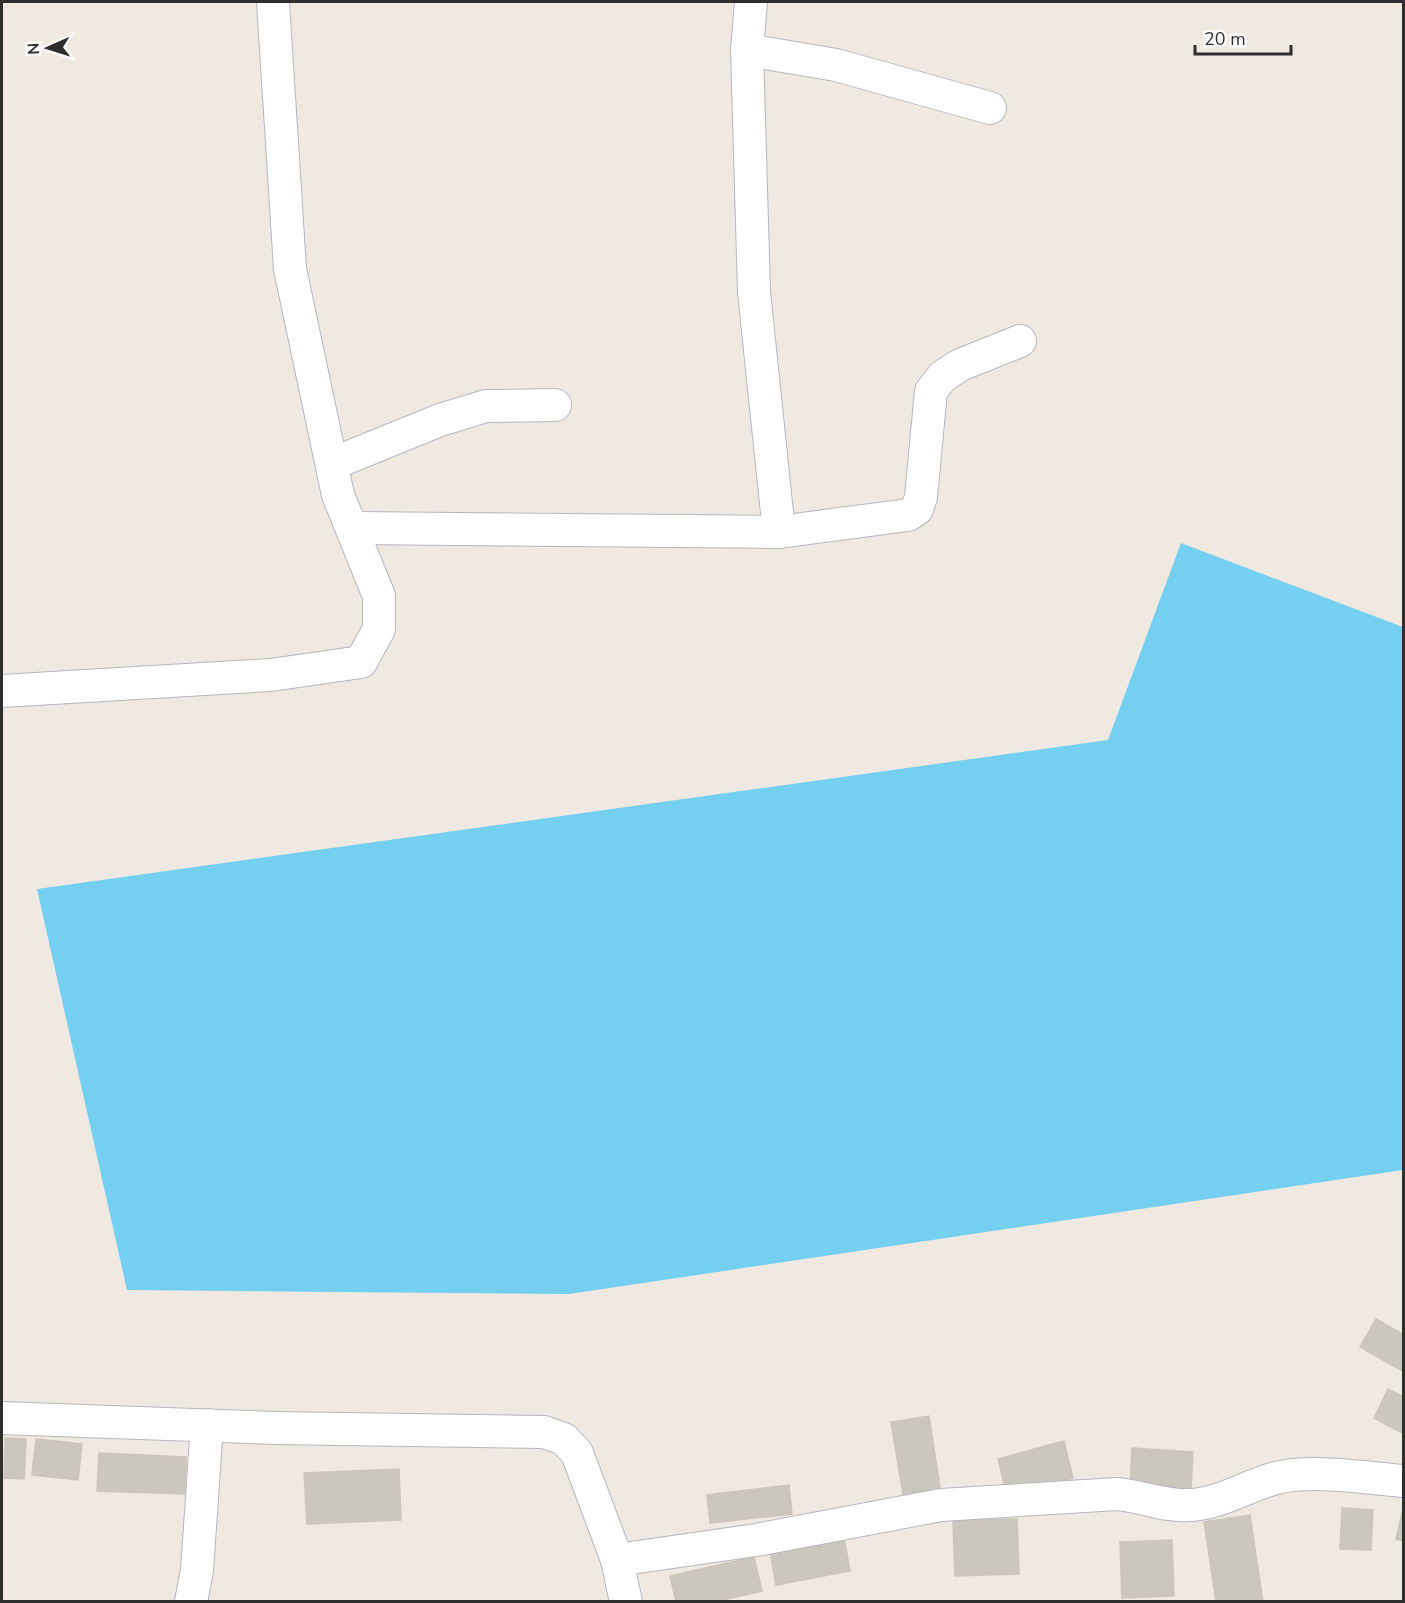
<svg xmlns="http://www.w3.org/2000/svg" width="1405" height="1603" font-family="'Nunito Sans',sans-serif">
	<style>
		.water { fill: #75cff0 }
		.building { fill: #cbc7bf; stroke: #cbc5ba; stroke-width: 1.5 }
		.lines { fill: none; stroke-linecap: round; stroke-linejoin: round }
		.street-casing { stroke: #b4b7c1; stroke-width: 34 }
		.street { stroke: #fff; stroke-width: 32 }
	</style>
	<rect width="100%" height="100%" fill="#efe9e1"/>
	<polygon class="water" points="1181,543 1403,627 1403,1170 569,1294 127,1290 37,889 1108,740"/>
	<g class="building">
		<polygon points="1376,1319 1404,1335 1404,1372 1360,1347"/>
		<polygon points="1388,1389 1404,1397 1404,1434 1374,1418"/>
		<polygon points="929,1416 941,1494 904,1500 891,1422"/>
		<polygon points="5,1438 26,1439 24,1479 4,1478"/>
		<polygon points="36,1439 82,1444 78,1480 32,1475"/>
		<polygon points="1064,1441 1073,1478 1007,1495 998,1459"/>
		<polygon points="1132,1448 1193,1452 1191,1489 1130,1486"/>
		<polygon points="99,1453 186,1457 185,1494 97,1491"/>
		<polygon points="399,1469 401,1520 307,1524 304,1473"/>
		<polygon points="789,1485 792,1514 710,1523 707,1495"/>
		<polygon points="1342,1508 1373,1510 1371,1550 1340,1549"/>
		<polygon points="1403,1508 1404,1508 1404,1541 1396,1539"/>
		<polygon points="1250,1515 1263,1602 1216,1602 1204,1522"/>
		<polygon points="1017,1519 1019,1574 955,1576 953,1521"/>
		<polygon points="844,1538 850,1571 776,1585 770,1551"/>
		<polygon points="1172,1540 1174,1596 1122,1598 1120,1542"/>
		<polygon points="754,1557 762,1591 714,1602 676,1602 670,1576"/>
	</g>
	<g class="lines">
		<defs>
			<g id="street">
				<polyline points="751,2 747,50 754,292 779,532"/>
				<polyline points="747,50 836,65 990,108"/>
				<polyline points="332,464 440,420 486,406 555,405"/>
				<polyline points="354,528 779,532 908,515 917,509 921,497 931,391 943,376 960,365 1020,341"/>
				<polyline points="2,691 271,675 361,662 379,629 379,596 338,495 290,269 273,2"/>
				<polyline points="2,1418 275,1428 544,1432 564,1439 577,1453 617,1560 626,1602"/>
				<path d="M617 1560 756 1540 941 1505 1117 1494C1142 1496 1165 1507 1189 1505 1220 1504 1246 1486 1276 1478 1313 1469 1365 1478 1404 1481"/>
				<polyline points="191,1602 197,1570 207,1425"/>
			</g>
		</defs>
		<use href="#street" class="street-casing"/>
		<use href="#street" class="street"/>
	</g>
	<rect width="1405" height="1603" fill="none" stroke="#2e2e2e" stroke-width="6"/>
	<g transform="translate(48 48) rotate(267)" stroke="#ffffff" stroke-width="4.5" paint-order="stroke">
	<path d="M0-4.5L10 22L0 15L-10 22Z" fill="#2e2e2e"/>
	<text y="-9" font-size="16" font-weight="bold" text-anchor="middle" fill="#2e2e2e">N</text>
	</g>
	<path d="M1195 45v9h96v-9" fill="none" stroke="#2e2e2e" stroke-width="3"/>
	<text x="1204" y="45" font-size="18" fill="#2e2e2e" stroke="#ffffff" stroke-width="4.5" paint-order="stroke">20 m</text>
</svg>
